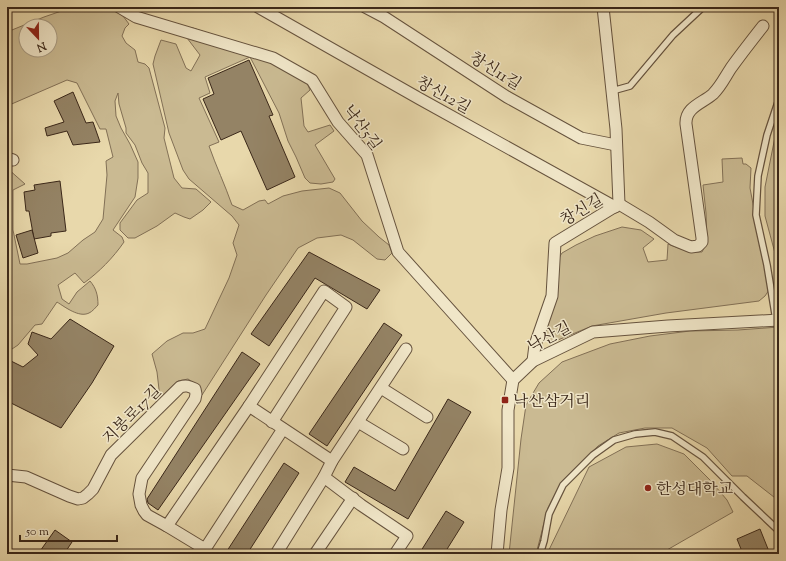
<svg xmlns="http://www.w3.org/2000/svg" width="786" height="561" font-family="'Sorts Mill Goudy','Noto Serif KR',serif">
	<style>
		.green { fill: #caba92; stroke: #827056; fill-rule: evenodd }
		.building { fill: #948365; stroke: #3a2719 }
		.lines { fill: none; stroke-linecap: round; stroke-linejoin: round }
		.lane-casing { stroke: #66533e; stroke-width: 8 }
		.street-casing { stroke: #66533e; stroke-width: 13 }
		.lane { stroke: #f0e6c8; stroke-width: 5.5 }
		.street { stroke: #f0e6c8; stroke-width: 11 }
		.poi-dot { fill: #8f2418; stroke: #f0e6c8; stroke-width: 1.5 }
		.labels { text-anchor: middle; stroke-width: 3; stroke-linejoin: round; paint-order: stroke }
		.street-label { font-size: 16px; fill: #3a2719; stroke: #f0e6c8 }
		.poi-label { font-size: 16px; fill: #3a2719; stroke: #f0e6c8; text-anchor: start }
	</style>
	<rect width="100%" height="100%" fill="#e8d8ab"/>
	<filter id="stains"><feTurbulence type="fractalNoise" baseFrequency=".005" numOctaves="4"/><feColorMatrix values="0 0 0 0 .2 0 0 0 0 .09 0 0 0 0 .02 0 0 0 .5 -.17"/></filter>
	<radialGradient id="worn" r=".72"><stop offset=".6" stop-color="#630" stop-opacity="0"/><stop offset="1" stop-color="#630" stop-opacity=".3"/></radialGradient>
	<g class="green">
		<path d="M73 7H110L123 16 129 24 125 28 122 36 126 43 135 50 138 62 145 64 149 68 165 128 164 138 174 178 182 188 196 189 211 202 203 210 190 219 184 217 175 213 157 226 135 238H128L120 230V223L137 200 148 193V173L142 163 135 145 126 133V128L119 104 118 93 115 101 116 116 121 128 130 144 138 162V178L135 197 113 230 122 237 124 242C113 258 99 272 84 283L75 273 58 285 62 299 69 304 77 292 90 281C96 288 98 295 98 305 96 307 92 312 89 313 79 318 65 307 57 302L42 324 35 325 18 345 12 349 7 350V168L25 184 13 190V230L20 264H27L57 258 68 253 83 240 95 232 103 219 107 175 106 161 113 157 106 129H100L77 83 67 80 7 106V32L44 17ZM26 26H50V50H26Z"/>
		<path d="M189 28H193L245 46 306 81 310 90 301 98 304 126 308 132 330 125 334 131 315 145 335 179 333 182 321 184 310 183 305 178 296 157 288 141 279 113 250 57 205 77 210 93 199 98 219 142 209 146C216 166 225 185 232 205L243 210 259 201 265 200 268 204 283 196 302 191 329 188 340 193 362 221 379 237 389 245 392 253 385 260 377 259 353 240 341 235 317 238 298 248 266 295 202 395 197 385 188 379 178 381 160 398 157 372 152 354 167 341 183 333H193L205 329 229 278 237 255 233 243 239 225 232 216 189 179 183 170 169 133 153 64 155 56 161 40 176 44 186 68 191 71 200 55 187 38Z"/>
		<polygon points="779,117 779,268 765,216 765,187"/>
		<polygon points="742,158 743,164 746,164 751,168 750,188 769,290 765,296 759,301 666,313 592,326 558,340 548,341 543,330 557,261 562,253 576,245 595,236 622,227 641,230 654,239 643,248 648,262 667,260 668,244 689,252 702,252 707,242 706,213 703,185 723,182 722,159"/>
		<polygon points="779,327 779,501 747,476 732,476 707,448 672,428 645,428 619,433 598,446 562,481 548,508 536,554 509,554 521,439 526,405 539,383 562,362 610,344 650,336 690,331 738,330"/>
		<polygon points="657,444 684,454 710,480 727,500 733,512 660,554 547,554 589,467 626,447"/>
	</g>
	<g class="building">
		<polygon points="249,60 273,115 269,116 295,177 267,190 241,131 221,140 203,99 214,94 208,78"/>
		<polygon points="73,92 86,123 93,122 100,142 73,145 67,131 47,136 45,128 64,122 54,101"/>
		<polygon points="60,181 66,231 51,233 51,236 34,239 29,211 26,211 24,192 35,190 34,185"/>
		<polygon points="32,230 38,253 23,258 16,235"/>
		<polygon points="309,252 380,290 367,309 315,278 269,346 251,334"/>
		<polygon points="70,319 114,346 92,383 61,428 7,401 7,371 11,361 23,367 38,355 28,344 32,332 51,339"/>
		<polygon points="384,323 402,335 327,446 309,434"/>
		<polygon points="242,352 260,364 158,510 148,503 147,499"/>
		<polygon points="448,399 471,412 408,519 345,482 354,467 395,491"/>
		<polygon points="284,463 299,473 247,554 225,554"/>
		<polygon points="446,511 464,522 444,554 419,554"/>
		<polygon points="760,529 770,554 743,554 737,539"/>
		<polygon points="55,530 72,542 64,554 38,554"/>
	</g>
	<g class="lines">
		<defs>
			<g id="lane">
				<polyline points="612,91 630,86 673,35 703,7"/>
				<polyline points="776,320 767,265 756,215 758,176 767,135 779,99"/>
				<polyline points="540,554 544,541 549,514 563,485 593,455 614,440 635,434 655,432 672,436 703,457 743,497 779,531"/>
			</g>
			<g id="street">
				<polyline points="119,7 136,17 273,58 312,80 338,122 367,155 398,252 513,380"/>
				<polyline points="258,7 420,99 615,207"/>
				<polyline points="365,7 384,17 507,97 581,138 616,145"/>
				<polyline points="7,158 13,160"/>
				<path d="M619 204 649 222 674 240 691 247 698 246 702 242V238L686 124C685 107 703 103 713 94 721 86 725 77 731 68 741 54 752 40 763 26"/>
				<polyline points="533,361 535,345 552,296 555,243 619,204 616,129 612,91 603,7"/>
				<polyline points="381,388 427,417"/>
				<polyline points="249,406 324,291 346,307 272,422"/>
				<polyline points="358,422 403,449"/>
				<path d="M7 475 26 477 69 496 78 499 83 498 88 494 93 489 111 455 180 387C186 385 189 386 195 389L196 394 195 399 142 478 139 494 141 505 144 511 147 515 167 526 249 406 332 461"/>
				<polyline points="167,526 205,549 283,429"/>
				<polyline points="276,554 324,477"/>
				<polyline points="315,554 353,498"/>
				<polyline points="395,554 407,536 361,505 324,477 332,461 406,349"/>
				<polyline points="497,554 501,510 508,468 508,410 513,380 533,361 593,332 668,326 779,320"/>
			</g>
		</defs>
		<use href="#lane" class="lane-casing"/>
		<use href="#street" class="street-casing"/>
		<use href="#lane" class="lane"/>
		<use href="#street" class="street"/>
	</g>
	<g class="poi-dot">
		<rect x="501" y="396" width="8" height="8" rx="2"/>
		<circle cx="648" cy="488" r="4"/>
	</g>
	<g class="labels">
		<g class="street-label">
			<text transform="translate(496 70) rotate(32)" y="6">창신11길</text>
			<text transform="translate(444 94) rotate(29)" y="6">창신12길</text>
			<text transform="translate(363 127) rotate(53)" y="6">낙산5길</text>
			<text transform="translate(581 209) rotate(-31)" y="6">창신길</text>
			<text transform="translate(549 336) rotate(-28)" y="6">낙산길</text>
			<text transform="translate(131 414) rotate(-45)" y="6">지봉로17길</text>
		</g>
		<g class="poi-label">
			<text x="513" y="406">낙산삼거리</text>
			<text x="656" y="494">한성대학교</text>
		</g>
	</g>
	<rect width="786" height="561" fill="none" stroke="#e8d8ab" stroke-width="24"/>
	<rect x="8" y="8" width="770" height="545" fill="none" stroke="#3a2719" stroke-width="2"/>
	<rect x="12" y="12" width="762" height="537" fill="none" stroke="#3a2719"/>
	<g transform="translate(38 38) rotate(158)"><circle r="19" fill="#f0e6c8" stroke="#a79a82"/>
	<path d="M0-3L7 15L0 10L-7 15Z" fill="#8f2418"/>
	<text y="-6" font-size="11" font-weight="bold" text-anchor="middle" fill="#3a2719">N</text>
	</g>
	<path d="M20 535v6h97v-6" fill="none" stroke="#3a2719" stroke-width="2"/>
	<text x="26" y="535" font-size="12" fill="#3a2719" stroke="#f0e6c8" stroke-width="3" paint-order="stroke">50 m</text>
	<rect width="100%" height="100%" filter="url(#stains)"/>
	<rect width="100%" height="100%" fill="url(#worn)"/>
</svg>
